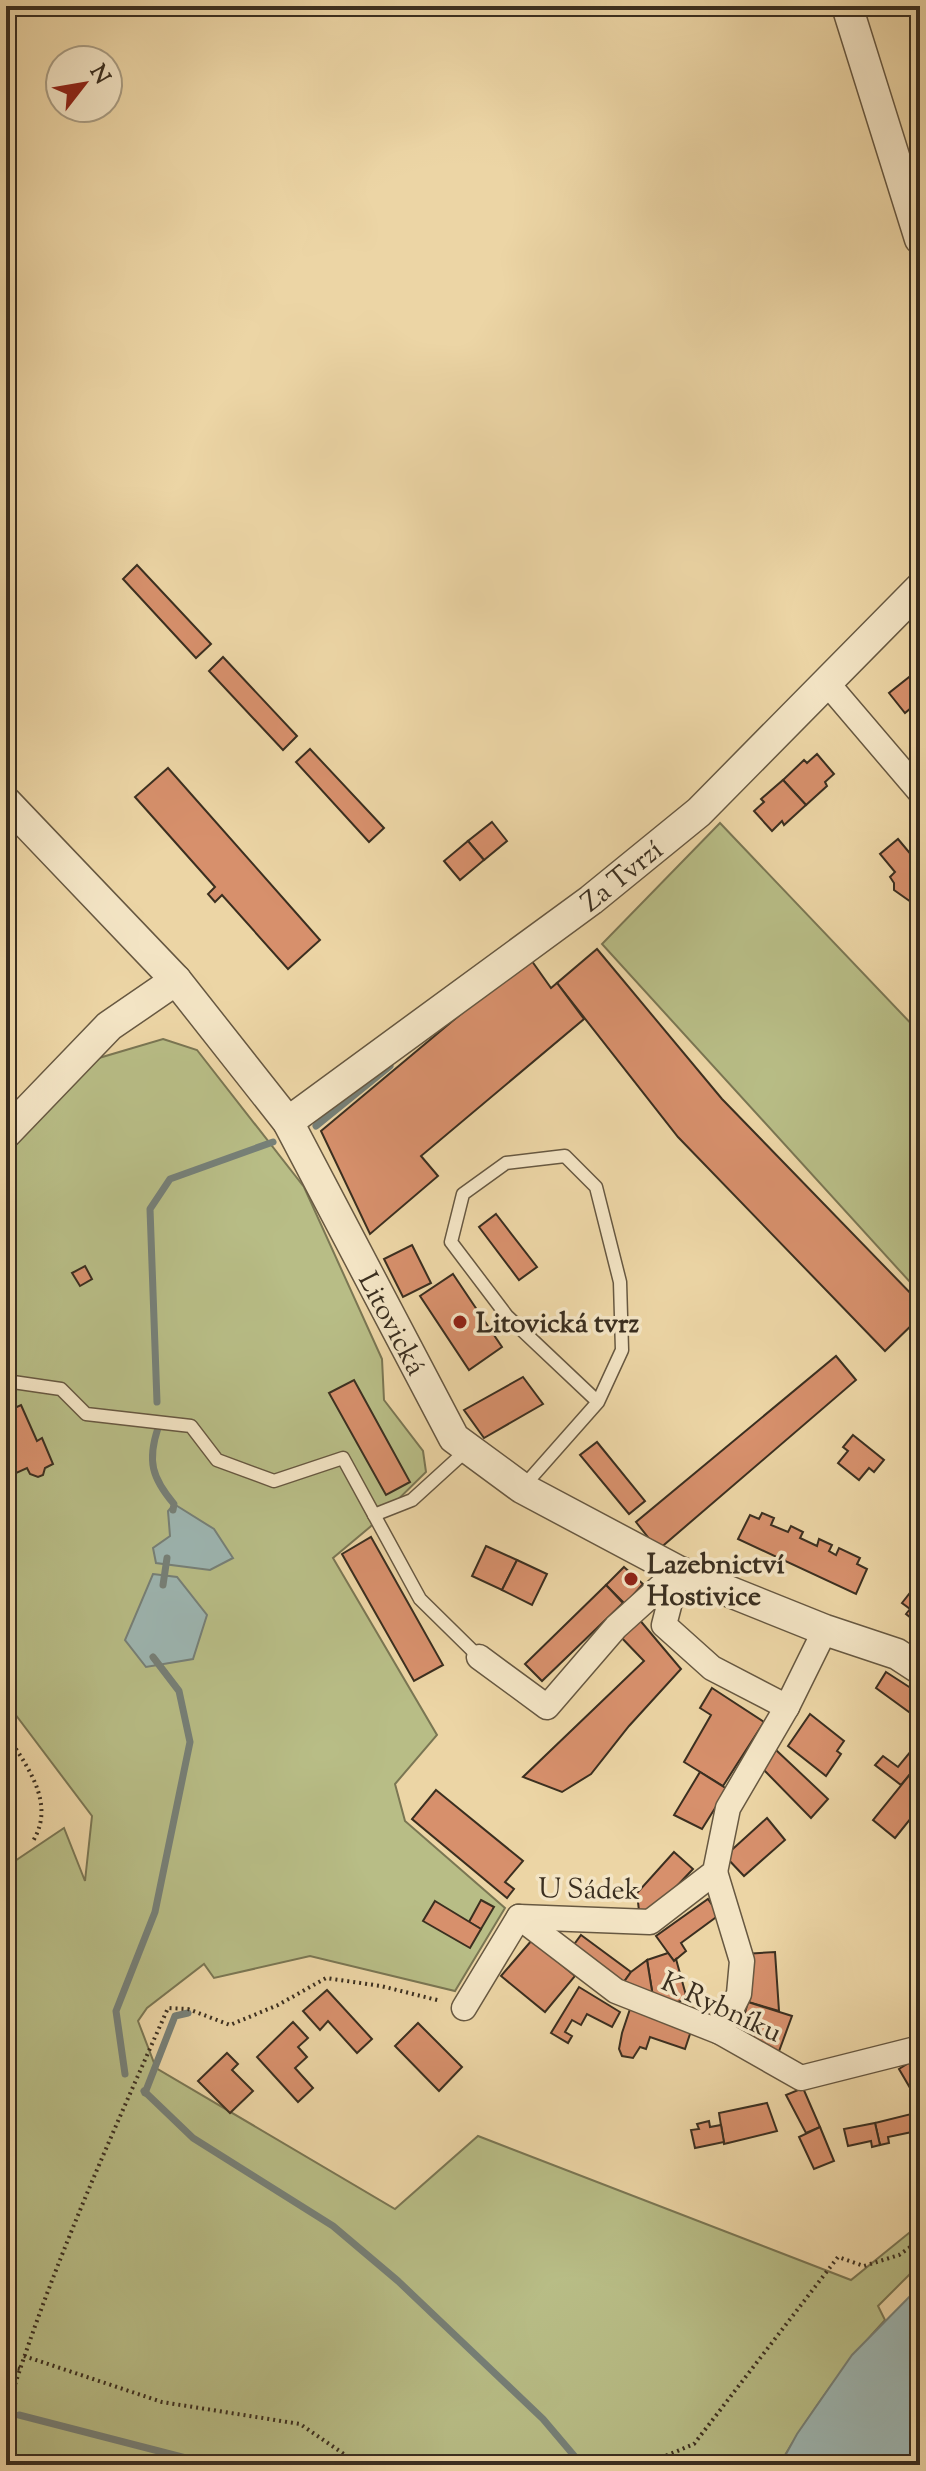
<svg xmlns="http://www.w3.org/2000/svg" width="926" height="2471" font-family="'Sorts Mill Goudy',serif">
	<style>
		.green { fill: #b8bd86; stroke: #7a7653; stroke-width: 2 }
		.water { fill: #9db6b2; stroke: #768078; stroke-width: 2 }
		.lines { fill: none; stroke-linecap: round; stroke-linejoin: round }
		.stream { stroke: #768078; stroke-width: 7 }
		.building { fill: #d7906c; stroke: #3b2f20; stroke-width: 2 }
		.service-casing { stroke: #675841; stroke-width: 15 }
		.minor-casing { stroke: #675841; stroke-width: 27 }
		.tertiary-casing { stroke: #675841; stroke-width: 33 }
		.path { stroke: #3b2f20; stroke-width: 4; stroke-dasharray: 2 4; stroke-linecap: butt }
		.service { stroke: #f3e4c4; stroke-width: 12 }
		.minor { stroke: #f3e4c4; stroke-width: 24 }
		.tertiary { stroke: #f3e4c4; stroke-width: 30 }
		.poi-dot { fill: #8f2418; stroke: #f3e4c4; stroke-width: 3 }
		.labels { text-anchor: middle; stroke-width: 7; stroke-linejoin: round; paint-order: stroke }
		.street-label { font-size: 28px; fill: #3b2f20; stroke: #f3e4c4 }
		.poi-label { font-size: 28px; font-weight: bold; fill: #3b2f20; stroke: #f3e4c4; text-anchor: start }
	</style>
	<rect width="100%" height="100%" fill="#ecd5a5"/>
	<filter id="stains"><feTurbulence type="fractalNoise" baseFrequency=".0025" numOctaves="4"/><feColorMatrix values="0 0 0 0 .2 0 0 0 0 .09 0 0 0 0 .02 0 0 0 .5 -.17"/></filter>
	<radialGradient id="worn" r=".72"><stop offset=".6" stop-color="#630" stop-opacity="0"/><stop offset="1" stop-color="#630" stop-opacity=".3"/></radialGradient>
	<g class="green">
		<polygon points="720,823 920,1033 920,1293 602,944"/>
		<path d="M163 1039 197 1050 304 1187 382 1359 384 1400 423 1451 426 1472 370 1527 333 1558 437 1735 395 1784 405 1821 505 1908 455 1991 310 1956 214 1978 204 1964 147 2008 138 2021 156 2068 395 2209 478 2136 851 2280 920 2224V2264L878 2306 885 2320C844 2364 810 2413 779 2465H6V1867L64 1828 85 1881 92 1816 6 1702V1154L99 1058Z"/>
	</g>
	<g class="water">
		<polygon points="174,1504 214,1529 233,1558 210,1570 156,1563 153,1548 170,1536 168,1511"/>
		<polygon points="153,1574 177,1577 207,1615 193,1659 146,1667 125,1640"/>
		<polygon points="920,2286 920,2465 780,2465 797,2434 852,2355"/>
	</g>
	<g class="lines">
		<g class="stream">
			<polyline points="316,1126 390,1066"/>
			<polyline points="157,1402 150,1209 170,1179 273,1142"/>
			<path d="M158 1428C147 1461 152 1478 174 1504L173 1510"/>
			<polyline points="163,1585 167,1558"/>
			<polyline points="125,2074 116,2011 155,1912 190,1742 179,1691 153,1657"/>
			<polyline points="144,2091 193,2138 333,2226 398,2281 543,2419 582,2465"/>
			<polyline points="145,2093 175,2016 188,2013"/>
			<polyline points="19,2415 213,2465"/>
		</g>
	</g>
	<g class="building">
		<polygon points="137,565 211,644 196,658 123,579"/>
		<polygon points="223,657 297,736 283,750 209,671"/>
		<polygon points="918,670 920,673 920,719 911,708 905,713 889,693"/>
		<polygon points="310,749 384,828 369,842 296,762"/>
		<polygon points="817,754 834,774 825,782 827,786 806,805 783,780 804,760 807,763"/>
		<polygon points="168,768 320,940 288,969 222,895 215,902 208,894 215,887 135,797"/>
		<polygon points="783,780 806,805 784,825 782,821 772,831 754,811 764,802 761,799"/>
		<polygon points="492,822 507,841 484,860 468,841"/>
		<polygon points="898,839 913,857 920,854 920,894 911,902 894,890 894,883 890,877 895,872 880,854"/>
		<polygon points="468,841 484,860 460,880 444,861"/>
		<polygon points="597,949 722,1099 920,1303 920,1317 885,1351 678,1137 557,983"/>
		<polygon points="529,957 551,988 557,983 584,1019 421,1156 438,1176 370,1234 321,1131"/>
		<polygon points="496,1214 537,1267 519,1280 479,1227"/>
		<polygon points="412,1245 431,1283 403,1297 384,1259"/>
		<polygon points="85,1266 92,1279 80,1286 72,1273"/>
		<polygon points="453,1274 502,1347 469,1370 420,1296"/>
		<polygon points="836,1356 856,1380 658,1550 636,1522"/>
		<polygon points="523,1377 543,1404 484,1438 464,1410"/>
		<polygon points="354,1380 410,1482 386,1495 329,1393"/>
		<polygon points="21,1405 37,1441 42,1438 53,1464 45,1468 43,1475 38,1477 30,1474 27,1468 14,1474 6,1455 6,1412"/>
		<polygon points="853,1435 884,1460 874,1472 869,1468 859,1480 838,1463 848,1451 843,1447"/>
		<polygon points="597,1442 645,1501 629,1514 580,1455"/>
		<polygon points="762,1513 774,1518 771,1525 788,1532 791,1526 803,1532 800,1538 817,1546 819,1539 832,1545 829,1551 836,1555 839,1548 860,1558 857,1564 867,1569 856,1594 738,1539 750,1515 759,1519"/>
		<polygon points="371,1537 443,1665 414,1681 342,1554"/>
		<polygon points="486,1546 517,1560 502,1590 472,1576"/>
		<polygon points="517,1560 547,1574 532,1605 502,1590"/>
		<polygon points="624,1567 643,1584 625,1604 606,1585"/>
		<polygon points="920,1580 920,1618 916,1622 906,1614 910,1609 902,1603"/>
		<polygon points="606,1585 623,1603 542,1681 525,1664"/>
		<polygon points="638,1618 681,1669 629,1726 591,1774 562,1792 523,1777 644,1661 618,1634"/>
		<polygon points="886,1672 920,1694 920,1720 876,1688"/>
		<polygon points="712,1688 764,1722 723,1786 684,1762 711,1715 700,1708"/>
		<polygon points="810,1714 844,1741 837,1751 841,1754 826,1776 788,1746"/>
		<polygon points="920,1740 920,1762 901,1785 875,1765 883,1756 898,1767"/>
		<polygon points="776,1750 828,1799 811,1818 762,1768"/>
		<polygon points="920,1762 920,1807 895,1838 873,1820"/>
		<polygon points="700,1772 727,1789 702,1829 674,1815"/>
		<polygon points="436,1790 523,1861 505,1882 514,1889 507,1898 412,1819"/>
		<polygon points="767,1818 785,1840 744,1876 725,1856"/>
		<polygon points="674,1852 693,1869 655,1909 639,1911 637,1893"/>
		<polygon points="708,1899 719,1915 681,1943 686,1951 674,1961 656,1936"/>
		<polygon points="481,1900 494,1907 481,1929 469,1922"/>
		<polygon points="435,1901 481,1929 470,1948 423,1921"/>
		<polygon points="581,1935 631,1972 621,1986 570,1950"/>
		<polygon points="532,1940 575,1976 545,2012 501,1976"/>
		<polygon points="775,1952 779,2011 748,2002 744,1954"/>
		<polygon points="668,1953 674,1961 676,1959 687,1999 674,2003 653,1997 647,1960"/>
		<polygon points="647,1960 653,1997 621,1986 631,1972"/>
		<polygon points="579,1987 620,2012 612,2027 587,2014 581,2025 572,2020 565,2032 572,2036 568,2043 551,2033"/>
		<polygon points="327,1990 372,2039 357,2053 328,2021 320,2030 303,2011"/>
		<polygon points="748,2002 792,2016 778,2054 738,2038"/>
		<polygon points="631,2006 692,2028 685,2049 650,2037 646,2049 640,2047 633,2058 622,2056 619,2049 622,2033"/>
		<polygon points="293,2022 308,2038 298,2047 307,2057 295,2068 313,2088 298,2102 257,2057"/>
		<polygon points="418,2023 462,2067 439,2091 395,2046"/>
		<polygon points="227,2053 238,2064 232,2070 253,2091 230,2113 198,2081"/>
		<polygon points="915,2059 920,2067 920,2105 899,2069"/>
		<polygon points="803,2088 820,2127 806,2133 786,2095"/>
		<polygon points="767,2103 777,2131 724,2144 719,2113"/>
		<polygon points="911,2114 920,2124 920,2136 913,2138 912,2132 888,2137 889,2143 880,2145 875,2123"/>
		<polygon points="709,2121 710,2127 721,2125 724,2142 695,2148 691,2130 699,2129 697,2124"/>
		<polygon points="875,2123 880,2145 872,2147 871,2141 848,2146 844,2129"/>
		<polygon points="820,2127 834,2161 814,2169 799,2137"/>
	</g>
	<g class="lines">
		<defs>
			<g id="service">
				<polyline points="6,1381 61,1389 86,1414 191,1426 217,1460 274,1481 343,1458 420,1599 479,1657"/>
				<polyline points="522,1488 598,1402 622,1350 620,1282 596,1187 565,1156 506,1163 463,1194 451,1242 507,1316 598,1402"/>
				<polyline points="374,1515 412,1500 468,1449"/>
			</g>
			<g id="minor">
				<polyline points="827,683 920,792"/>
				<polyline points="678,1571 664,1625 712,1668 787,1707 825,1630"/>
				<polyline points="479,1657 547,1707 616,1627 678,1571"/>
				<polyline points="715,1872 742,1961 739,1994 720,2032"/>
				<polyline points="519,1917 616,1991 720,2032 801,2078 920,2048"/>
				<polyline points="464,2008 519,1917 650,1922 715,1872 728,1808 787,1707"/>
			</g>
			<g id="tertiary">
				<polyline points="847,6 920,239"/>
				<polyline points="6,802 176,980 288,1122 454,1438 522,1488 678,1571 825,1630 897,1654 920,1669"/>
				<polyline points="288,1122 591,900 699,812 920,588"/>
				<polyline points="6,1133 109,1026 176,980"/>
			</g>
		</defs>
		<use href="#service" class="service-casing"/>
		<use href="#minor" class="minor-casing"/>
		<use href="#tertiary" class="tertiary-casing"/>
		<g class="path">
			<path d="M6 1734C27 1766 56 1803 33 1841"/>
			<polyline points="24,2356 162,2402 300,2424 360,2465"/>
			<polyline points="6,2366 20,2369"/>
			<path d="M6 2413C49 2273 109 2141 168 2008L188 2009 230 2025 278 2005 326 1978 381 1986 441 2001"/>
			<polyline points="644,2465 694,2444 838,2257 864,2266 899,2255 920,2240"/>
		</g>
		<use href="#service" class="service"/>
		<use href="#minor" class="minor"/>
		<use href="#tertiary" class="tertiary"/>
	</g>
	<g class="poi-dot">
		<circle cx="460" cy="1322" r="8"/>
		<circle cx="631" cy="1579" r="8"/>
	</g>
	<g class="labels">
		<g class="street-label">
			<text transform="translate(621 875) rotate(-39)" y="10">Za Tvrzí</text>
			<text transform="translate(393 1323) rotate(62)" y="10">Litovická</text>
			<text transform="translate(589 1888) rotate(1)" y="10">U Sádek</text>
			<text transform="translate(722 2006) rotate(25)" y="10">K Rybníku</text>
		</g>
		<g class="poi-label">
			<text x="476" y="1332">Litovická tvrz</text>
			<text x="647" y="1573">Lazebnictví<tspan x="647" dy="32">Hostivice</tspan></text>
		</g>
	</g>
	<rect width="926" height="2471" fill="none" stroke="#ecd5a5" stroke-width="32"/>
	<rect x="8" y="8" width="910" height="2455" fill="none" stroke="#3b2f20" stroke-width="4"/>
	<rect x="16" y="16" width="894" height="2439" fill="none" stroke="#3b2f20" stroke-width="2"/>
	<g transform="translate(84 84) rotate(59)"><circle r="38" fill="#f3e4c4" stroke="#a99c82" stroke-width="2"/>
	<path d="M0-6L14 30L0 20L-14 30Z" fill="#8f2418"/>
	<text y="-12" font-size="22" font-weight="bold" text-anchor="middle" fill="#3b2f20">N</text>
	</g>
	<rect width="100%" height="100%" filter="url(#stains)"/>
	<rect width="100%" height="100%" fill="url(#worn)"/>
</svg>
